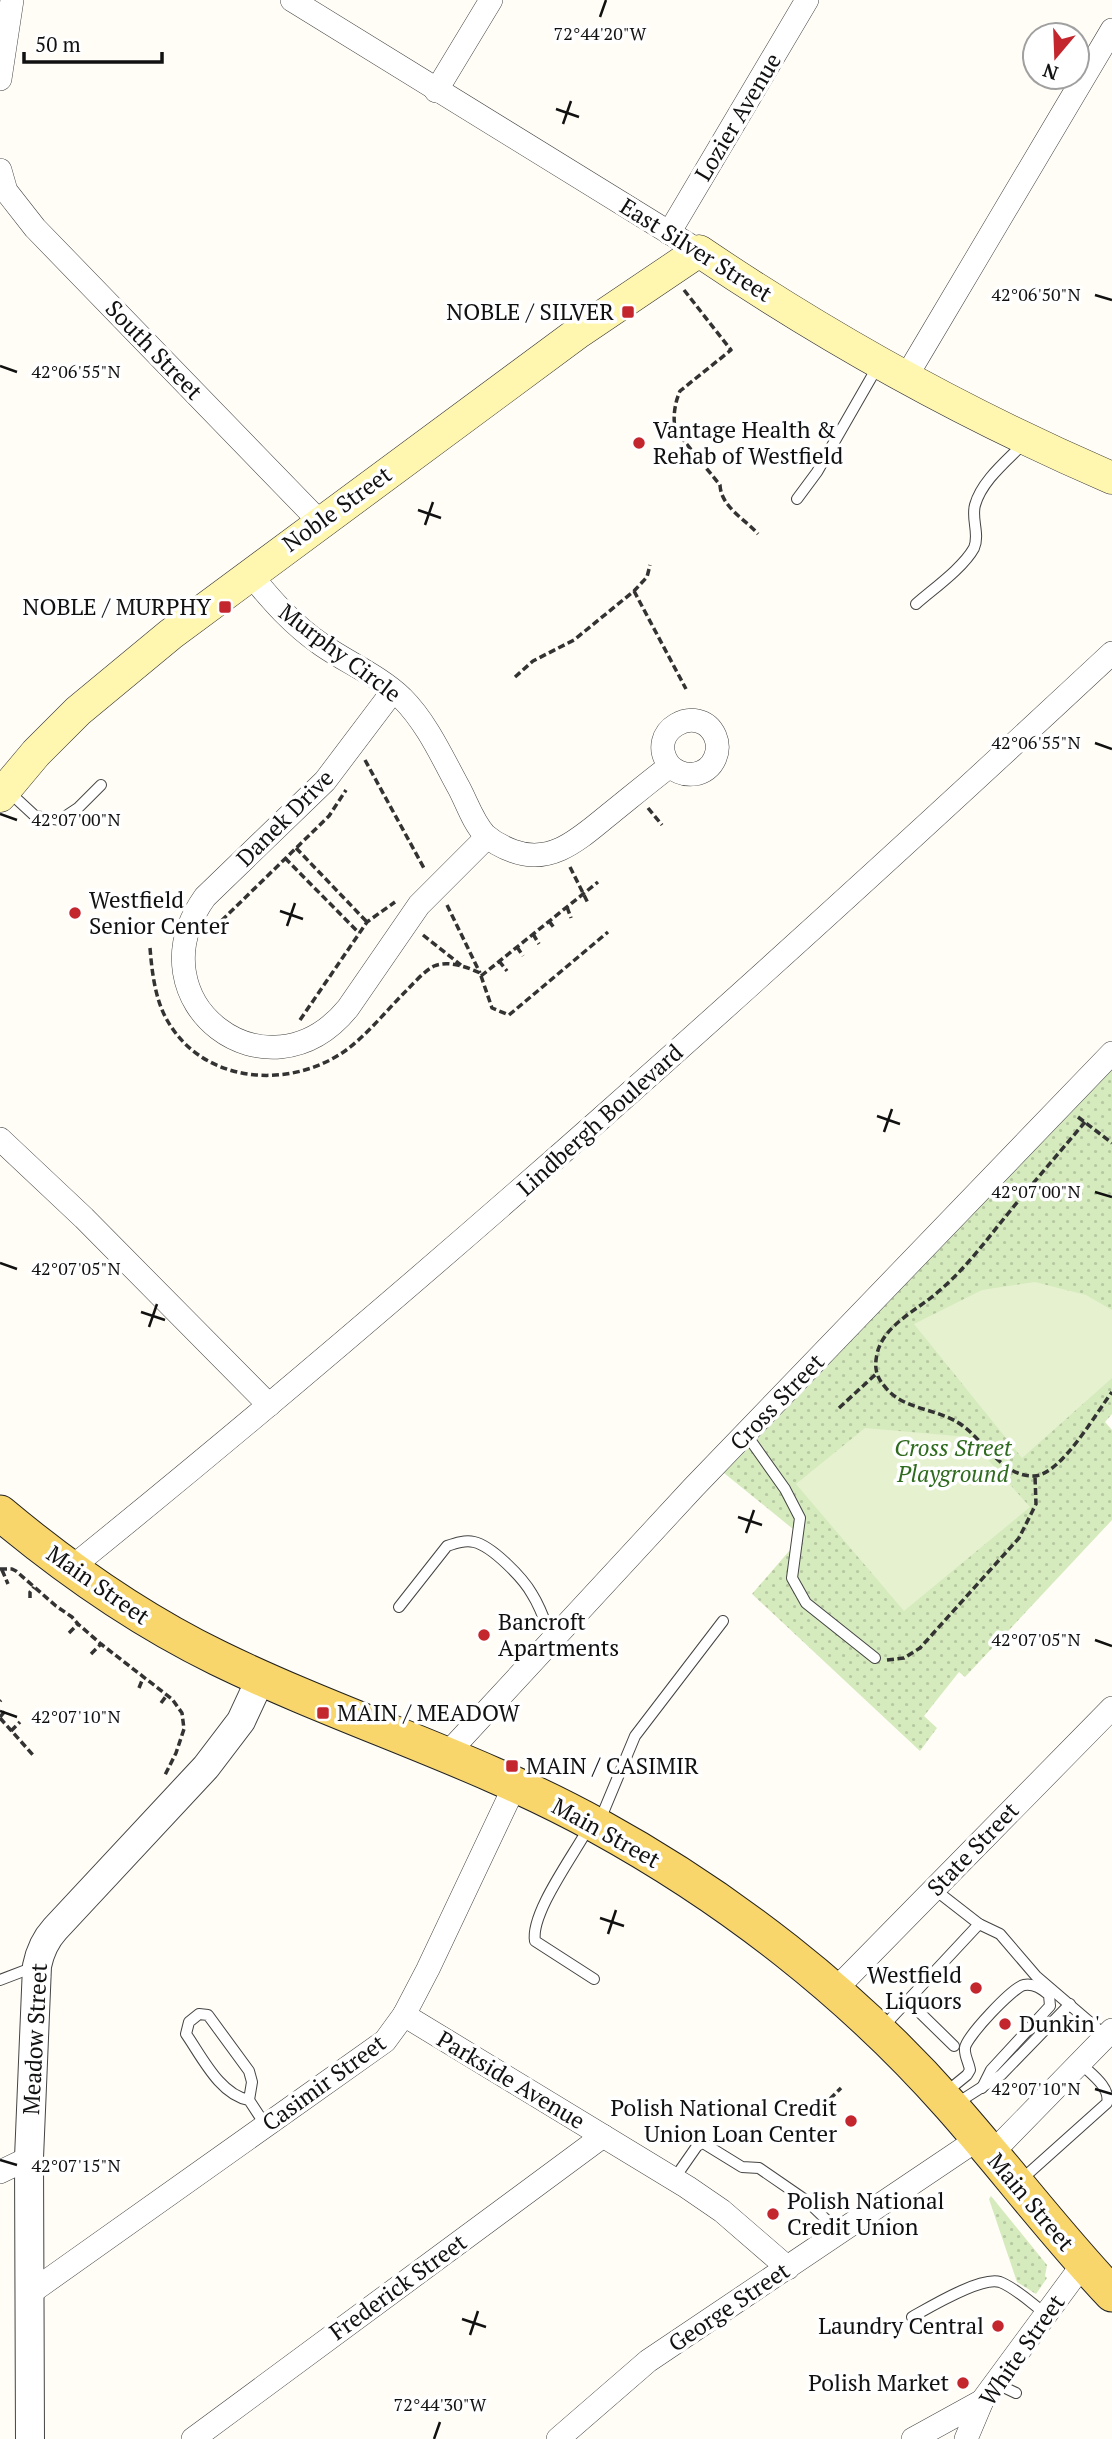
<svg xmlns="http://www.w3.org/2000/svg" width="1112" height="2439" font-family="'PT Serif',serif">
	<style>
		.grass { fill: url(#grass-dots) }
		.pitch { fill: #e6f2cf }
		.lines { fill: none; stroke-linecap: round; stroke-linejoin: round }
		.service-casing { stroke: #444; stroke-width: 12 }
		.minor-casing { stroke: #444; stroke-width: 24 }
		.tertiary-casing { stroke: #444; stroke-width: 30 }
		.secondary-casing { stroke: #333; stroke-width: 33 }
		.primary-casing { stroke: #222; stroke-width: 37 }
		.path { stroke: #333; stroke-width: 3.5; stroke-dasharray: 7 3.5; stroke-linecap: butt }
		.service { stroke: #fff; stroke-width: 10 }
		.minor { stroke: #fff; stroke-width: 23 }
		.tertiary { stroke: #fff; stroke-width: 28 }
		.secondary { stroke: #fff6b0; stroke-width: 32 }
		.primary { stroke: #f9d66b; stroke-width: 35 }
		.ticks { fill: none; stroke: #111; stroke-width: 2.5 }
		.poi-dot { fill: #c4262e; stroke: #fff; stroke-width: 2.5 }
		.labels { text-anchor: middle; stroke-width: 7; stroke-linejoin: round; paint-order: stroke }
		.street-label { font-size: 23px; fill: #111; stroke: #fff }
		.poi-label { font-size: 23px; fill: #111; stroke: #fff; text-anchor: start }
		.park-label { font-size: 23px; font-style: italic; fill: #2f6b1f; stroke: #fff }
		.ticks-label { font-size: 18px; text-anchor: middle; fill: #111; stroke: #fff; stroke-width: 7; stroke-linejoin: round; paint-order: stroke }
	</style>
	<defs>
		<pattern id="grass-dots" width="8" height="8" patternUnits="userSpaceOnUse" patternTransform="scale(1.75)"><rect width="8" height="8" fill="#d5ebbd"/><path d="M2 2h.1M6 6h.1" fill="none" stroke="#b6c8a1" stroke-width="1.8" stroke-linecap="round"/></pattern>
	</defs>
	<rect width="100%" height="100%" fill="#fffdf5"/>
	<g class="grass">
		<polygon points="1112,1070 1112,1414 1105,1422 1112,1430 1112,1520 965,1677 959,1672 924,1716 937,1728 920,1751 752,1594 790,1550 793,1529 724,1473"/>
		<polygon points="991,2196 1047,2265 1045,2276 1047,2278 1036,2294 1017,2282 989,2199"/>
	</g>
	<g class="pitch">
		<polygon points="1035,1282 1086,1295 1112,1310 1112,1378 1022,1458 914,1324 982,1290"/>
		<polygon points="865,1428 968,1437 1030,1507 904,1611 796,1484"/>
	</g>
	<g class="lines">
		<defs>
			<g id="service">
				<polyline points="797,499 817,472 879,364"/>
				<path d="M916 604C933 589 963 568 974 548 980 534 971 519 975 505 982 480 1008 460 1025 442"/>
				<polyline points="8,791 35,816 60,820 78,808 101,785"/>
				<polyline points="746,1434 785,1489 800,1518 792,1578 806,1603 875,1658"/>
				<path d="M399 1607 447 1546C456 1543 465 1540 474 1542 492 1546 523 1578 532 1594 541 1608 546 1624 552 1640"/>
				<polyline points="600,1820 635,1736 723,1621"/>
				<path d="M590 1825C576 1852 530 1913 535 1941L594 1979"/>
				<polyline points="934,1889 979,1924 1000,1934 1036,1976 1106,2036"/>
				<polyline points="0,1980 34,1967"/>
				<polyline points="908,2001 954,2046"/>
				<polyline points="883,2027 979,1924"/>
				<path d="M945 2093 967 2075 970 2070C969 2063 964 2055 965 2048 966 2037 1013 1987 1024 1985 1034 1983 1042 1989 1049 1995L1050 2006 991 2070 982 2088"/>
				<path d="M249 2100C220 2095 202 2057 186 2034L189 2022 199 2014 208 2015 249 2071 252 2082 249 2100 266 2126"/>
				<polyline points="954,2105 1001,2075 1070,2004"/>
				<polyline points="674,2179 697,2146 703,2143 742,2167 759,2168 807,2201 840,2233"/>
				<path d="M1021 2180 1107 2103C1111 2087 1090 2073 1080 2063"/>
				<path d="M912 2317C930 2307 981 2276 1000 2282 1016 2288 1032 2304 1046 2314"/>
				<polyline points="995,2383 1016,2393"/>
			</g>
			<g id="minor">
				<polyline points="292,0 699,251"/>
				<polyline points="0,79 12,0"/>
				<polyline points="436,91 491,0"/>
				<polyline points="0,170 6,191 35,228 320,522"/>
				<polyline points="669,233 807,0"/>
				<polyline points="906,377 1112,30"/>
				<path d="M250 574C272 601 293 625 322 645 348 663 379 676 402 698 427 723 442 757 459 788 467 803 473 822 485 835 493 842 502 847 513 851 553 866 582 836 611 813 631 797 650 781 670 766 684 779 707 777 715 758 718 751 718 743 715 736 699 701 643 731 670 766"/>
				<path d="M393 691 325 781 205 897C130 1002 268 1106 348 1008L419 905 487 837"/>
				<polyline points="0,1139 84,1218 269,1405"/>
				<path d="M71 1568C431 1277 774 968 1112 653"/>
				<polyline points="446,1755 693,1488 1112,1053"/>
				<polyline points="834,1991 1112,1708"/>
				<polyline points="404,2015 687,2187 722,2211 788,2268"/>
				<polyline points="991,2154 1112,2030"/>
				<polyline points="0,2172 29,2158"/>
				<polyline points="30,2293 385,2041 404,2015 428,1969 515,1785"/>
				<polyline points="193,2439 603,2136"/>
				<polyline points="558,2439 648,2361 978,2139"/>
				<polyline points="913,2439 982,2401"/>
				<polyline points="966,2439 982,2401 1083,2264"/>
			</g>
			<path id="tertiary" d="M30 2439 29 2158 37 1966C40 1951 45 1940 55 1929L206 1767 241 1721 261 1678"/>
			<path id="secondary" d="M0 796 36 753 78 711 171 634 579 332 699 251C829 339 968 416 1112 478"/>
			<path id="primary" d="M0 1513C67 1569 140 1620 218 1658 343 1719 477 1759 598 1826 729 1898 851 1993 950 2105 1005 2167 1055 2234 1112 2294"/>
		</defs>
		<use href="#service" class="service-casing"/>
		<use href="#minor" class="minor-casing"/>
		<use href="#tertiary" class="tertiary-casing"/>
		<use href="#secondary" class="secondary-casing"/>
		<use href="#primary" class="primary-casing"/>
		<g class="path">
			<path d="M684 290 731 350 680 391C675 402 672 419 676 431L720 485C721 507 745 519 758 534"/>
			<polyline points="634,591 686,689"/>
			<polyline points="515,677 533,661 574,640 634,591 647,577 650,565"/>
			<polyline points="365,760 425,870"/>
			<polyline points="648,808 662,825"/>
			<polyline points="296,848 367,922"/>
			<polyline points="285,858 359,933"/>
			<polyline points="570,867 588,903"/>
			<polyline points="447,905 480,973"/>
			<polyline points="567,907 571,918"/>
			<polyline points="549,921 555,929"/>
			<polyline points="214,928 329,816 346,790"/>
			<polyline points="533,934 539,944"/>
			<polyline points="423,935 461,965"/>
			<polyline points="517,947 523,956"/>
			<path d="M150 948C152 972 155 999 167 1020 203 1084 289 1090 345 1051 367 1035 386 1011 406 991 414 983 423 972 434 966 448 960 467 967 480 973L492 1008 509 1015 608 932"/>
			<polyline points="499,961 507,971"/>
			<polyline points="481,976 598,882"/>
			<polyline points="300,1020 367,922 395,902"/>
			<polyline points="1078,1117 1112,1143"/>
			<path d="M1085 1122C1059 1153 1032 1184 1006 1216 985 1242 965 1269 939 1291 918 1310 883 1325 877 1354 874 1368 876 1377 886 1388 903 1409 936 1409 957 1422 983 1437 1001 1477 1034 1476 1061 1475 1096 1413 1112 1392"/>
			<polyline points="839,1408 876,1374"/>
			<polyline points="0,1569 12,1569 16,1571 56,1606 72,1617 78,1624 101,1644 172,1699 182,1713 184,1729 176,1753 165,1775"/>
			<polyline points="2,1570 8,1584"/>
			<polyline points="30,1598 30,1592 34,1587"/>
			<polyline points="69,1633 78,1624"/>
			<polyline points="91,1654 101,1644"/>
			<polyline points="887,1660 904,1658 920,1648 1019,1538 1036,1504 1035,1476"/>
			<polyline points="139,1688 143,1678"/>
			<polyline points="0,1701 1,1700"/>
			<polyline points="161,1703 167,1695"/>
			<polyline points="0,1717 6,1710"/>
			<polyline points="0,1718 33,1755"/>
			<polyline points="11,1731 20,1722"/>
			<polyline points="830,2099 841,2088"/>
		</g>
		<use href="#service" class="service"/>
		<use href="#minor" class="minor"/>
		<use href="#tertiary" class="tertiary"/>
		<use href="#secondary" class="secondary"/>
		<use href="#primary" class="primary"/>
	</g>
	<path class="ticks" d="M600 17 606 0M556 109 579 117M563 124 571 101M1095 295 1112 300M0 366 17 372M418 510 441 518M425 525 433 502M1095 743 1112 749M0 814 17 820M280 911 303 919M287 926 295 903M877 1116 900 1124M884 1132 892 1109M1095 1192 1112 1197M0 1263 17 1269M141 1312 165 1320M149 1327 157 1304M738 1517 762 1525M746 1533 754 1510M1095 1640 1112 1646M0 1711 17 1717M600 1918 624 1926M608 1934 616 1910M1095 2089 1112 2094M0 2160 17 2165M462 2319 486 2327M470 2335 478 2311M434 2439 440 2422"/>
	<g class="poi-dot">
		<rect x="621" y="305" width="14" height="14" rx="3.5"/>
		<circle cx="639" cy="443" r="7"/>
		<rect x="218" y="600" width="14" height="14" rx="3.5"/>
		<circle cx="75" cy="913" r="7"/>
		<circle cx="484" cy="1635" r="7"/>
		<rect x="316" y="1706" width="14" height="14" rx="3.5"/>
		<rect x="505" y="1759" width="14" height="14" rx="3.5"/>
		<circle cx="976" cy="1988" r="7"/>
		<circle cx="1005" cy="2024" r="7"/>
		<circle cx="851" cy="2121" r="7"/>
		<circle cx="773" cy="2214" r="7"/>
		<circle cx="998" cy="2326" r="7"/>
		<circle cx="963" cy="2383" r="7"/>
	</g>
	<g class="labels">
		<g class="street-label">
			<text transform="translate(738 117) rotate(-59)" y="8">Lozier Avenue</text>
			<text transform="translate(696 250) rotate(32)" y="8">East Silver Street</text>
			<text transform="translate(154 350) rotate(46)" y="8">South Street</text>
			<text transform="translate(337 509) rotate(-36)" y="8">Noble Street</text>
			<text transform="translate(340 653) rotate(37)" y="8">Murphy Circle</text>
			<text transform="translate(285 818) rotate(-45)" y="8">Danek Drive</text>
			<text transform="translate(600 1120) rotate(-42)" y="8">Lindbergh Boulevard</text>
			<text transform="translate(777 1402) rotate(-46)" y="8">Cross Street</text>
			<text transform="translate(98 1585) rotate(35)" y="8">Main Street</text>
			<text transform="translate(606 1833) rotate(29)" y="8">Main Street</text>
			<text transform="translate(973 1849) rotate(-46)" y="8">State Street</text>
			<text transform="translate(35 2039) rotate(-87)" y="8">Meadow Street</text>
			<text transform="translate(511 2080) rotate(31)" y="8">Parkside Avenue</text>
			<text transform="translate(324 2083) rotate(-36)" y="8">Casimir Street</text>
			<text transform="translate(1031 2202) rotate(50)" y="8">Main Street</text>
			<text transform="translate(398 2287) rotate(-36)" y="8">Frederick Street</text>
			<text transform="translate(729 2307) rotate(-34)" y="8">George Street</text>
			<text transform="translate(1022 2350) rotate(-55)" y="8">White Street</text>
		</g>
		<g class="poi-label">
			<text x="614" y="320" text-anchor="end">NOBLE / SILVER</text>
			<text x="653" y="438">Vantage Health &amp;<tspan x="653" dy="26">Rehab of Westfield</tspan></text>
			<text x="211" y="615" text-anchor="end">NOBLE / MURPHY</text>
			<text x="89" y="908">Westfield<tspan x="89" dy="26">Senior Center</tspan></text>
			<text x="498" y="1630">Bancroft<tspan x="498" dy="26">Apartments</tspan></text>
			<text x="337" y="1721">MAIN / MEADOW</text>
			<text x="526" y="1774">MAIN / CASIMIR</text>
			<text x="962" y="1983" text-anchor="end">Westfield<tspan x="962" dy="26">Liquors</tspan></text>
			<text x="1019" y="2032">Dunkin'</text>
			<text x="837" y="2116" text-anchor="end">Polish National Credit<tspan x="837" dy="26">Union Loan Center</tspan></text>
			<text x="787" y="2209">Polish National<tspan x="787" dy="26">Credit Union</tspan></text>
			<text x="984" y="2334" text-anchor="end">Laundry Central</text>
			<text x="949" y="2391" text-anchor="end">Polish Market</text>
		</g>
		<g class="park-label">
			<text x="953" y="1456">Cross Street<tspan x="953" dy="26">Playground</tspan></text>
		</g>
	</g>
	<g class="ticks-label">
		<text x="600" y="40">72°44'20"W</text>
		<text x="1036" y="301">42°06'50"N</text>
		<text x="76" y="378">42°06'55"N</text>
		<text x="1036" y="749">42°06'55"N</text>
		<text x="76" y="826">42°07'00"N</text>
		<text x="1036" y="1198">42°07'00"N</text>
		<text x="76" y="1275">42°07'05"N</text>
		<text x="1036" y="1646">42°07'05"N</text>
		<text x="76" y="1723">42°07'10"N</text>
		<text x="1036" y="2095">42°07'10"N</text>
		<text x="76" y="2172">42°07'15"N</text>
		<text x="440" y="2411">72°44'30"W</text>
	</g>
	<g transform="translate(1056 56) rotate(199)"><circle r="33" fill="#ffffff" stroke="#a0a0a0" stroke-width="2"/>
	<path d="M0-5L12 26L0 18L-12 26Z" fill="#c4262e"/>
	<text y="-10" font-size="19" font-weight="bold" text-anchor="middle" fill="#111111">N</text>
	</g>
	<path d="M24 52v10h138v-10" fill="none" stroke="#111111" stroke-width="3.5"/>
	<text x="35" y="52" font-size="21" fill="#111111" stroke="#ffffff" stroke-width="5" paint-order="stroke">50 m</text>
</svg>
